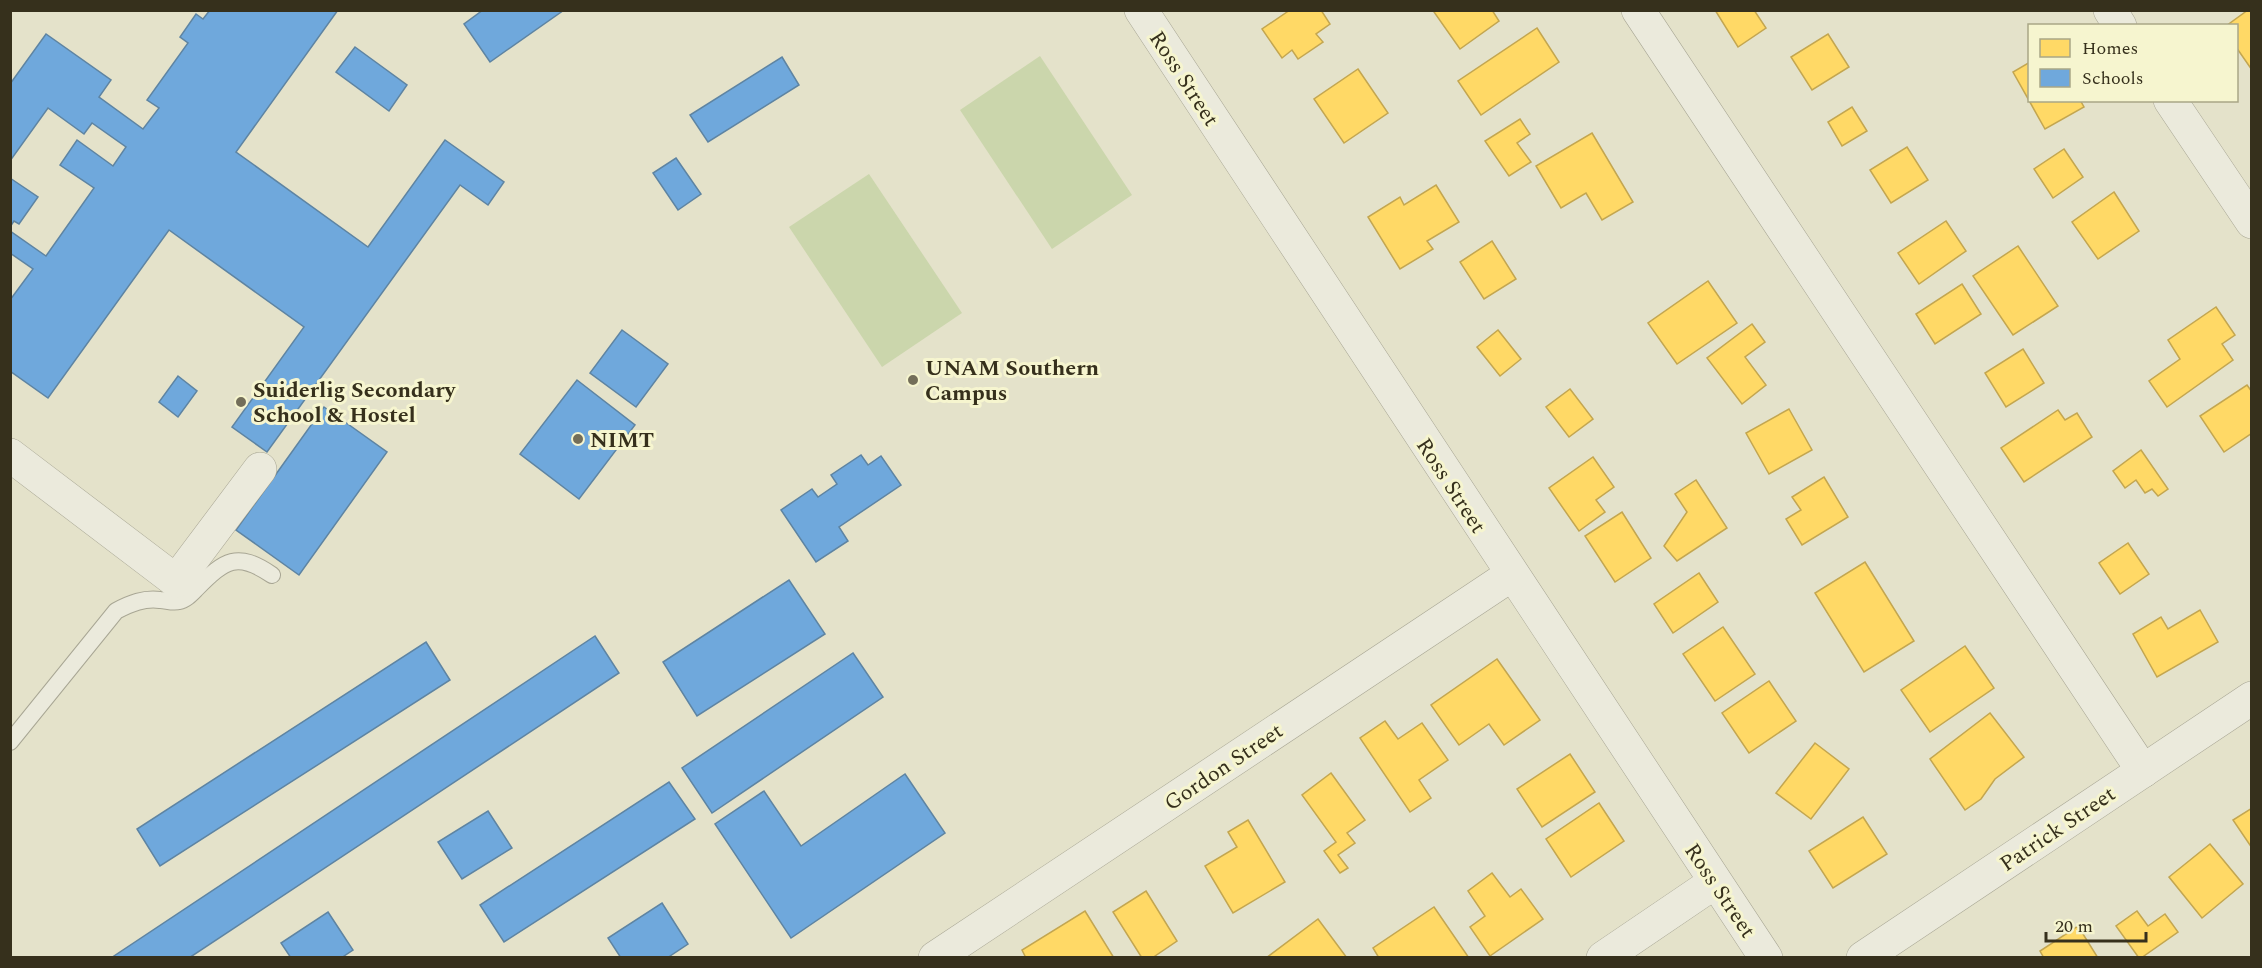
<svg xmlns="http://www.w3.org/2000/svg" width="2262" height="968" font-family="Spectral,serif">
	<style>
		.green { fill: #cbd6ac }
		.homes { fill: #ffd966; stroke: #c3a650; stroke-width: 1.5 }
		.schools { fill: #6fa8dc; stroke: #5e84a2; stroke-width: 1.5 }
		.lines { fill: none; stroke-linecap: round; stroke-linejoin: round }
		.lane-casing { stroke: #a8a694; stroke-width: 18 }
		.street-casing { stroke: #a8a694; stroke-width: 34 }
		.lane { stroke: #ebeadc; stroke-width: 16 }
		.street { stroke: #ebeadc; stroke-width: 33 }
		.poi-dot { fill: #736e59; stroke: #f6f5cf; stroke-width: 2 }
		.labels { text-anchor: middle; stroke-width: 6; stroke-linejoin: round; paint-order: stroke }
		.street-label { font-size: 22px; fill: #36301c; stroke: #f6f5cf }
		.poi-label { font-size: 22px; font-weight: bold; fill: #36301c; stroke: #f6f5cf; text-anchor: start }
	</style>
	<rect width="100%" height="100%" fill="#e4e2ca"/>
	<g class="green">
		<polygon points="1040,56 1132,195 1052,249 960,110"/>
		<polygon points="869,174 962,313 882,367 789,227"/>
	</g>
	<g class="homes">
		<polygon points="1290,10 1321,10 1330,24 1316,34 1323,42 1298,59 1292,50 1282,58 1262,29"/>
		<polygon points="1437,10 1492,10 1499,21 1460,49 1434,12"/>
		<polygon points="1715,10 1754,10 1766,28 1738,47"/>
		<polygon points="2248,10 2252,10 2252,70 2236,47 2236,26 2226,26"/>
		<polygon points="1537,28 1559,62 1481,115 1458,81"/>
		<polygon points="1828,34 1849,67 1812,90 1791,57"/>
		<polygon points="2030,62 2030,100 2080,100 2084,107 2045,129 2013,72"/>
		<polygon points="1358,69 1388,113 1344,143 1314,99"/>
		<polygon points="1852,107 1867,131 1842,146 1828,122"/>
		<polygon points="1520,119 1530,134 1517,143 1531,162 1509,176 1485,141"/>
		<polygon points="1592,133 1633,202 1602,220 1586,193 1561,208 1536,166"/>
		<polygon points="1907,147 1928,180 1891,203 1870,170"/>
		<polygon points="2064,149 2083,177 2053,198 2034,169"/>
		<polygon points="1436,185 1459,222 1427,241 1433,249 1400,269 1368,217 1400,197 1404,205"/>
		<polygon points="2114,192 2139,231 2098,259 2072,222"/>
		<polygon points="1946,221 1966,251 1919,284 1898,253"/>
		<polygon points="1492,241 1516,279 1484,299 1460,262"/>
		<polygon points="2018,246 2058,306 2013,335 1973,276"/>
		<polygon points="1708,281 1737,323 1677,364 1648,323"/>
		<polygon points="1962,284 1981,314 1935,344 1916,314"/>
		<polygon points="2216,307 2235,335 2222,344 2233,360 2167,407 2149,381 2180,359 2168,340"/>
		<polygon points="1752,324 1765,342 1745,357 1766,385 1742,404 1707,358"/>
		<polygon points="1498,330 1521,359 1500,376 1477,347"/>
		<polygon points="2023,349 2044,383 2006,407 1985,373"/>
		<polygon points="2247,385 2252,392 2252,433 2224,452 2200,416"/>
		<polygon points="1570,389 1593,419 1569,437 1546,407"/>
		<polygon points="1789,409 1812,450 1769,474 1746,433"/>
		<polygon points="2058,410 2065,420 2077,413 2092,437 2024,482 2001,448"/>
		<polygon points="2141,450 2168,489 2158,496 2152,489 2145,493 2136,480 2125,488 2113,471"/>
		<polygon points="1593,457 1614,487 1596,500 1605,512 1579,531 1549,488"/>
		<polygon points="1824,477 1848,517 1802,545 1786,519 1801,510 1792,497"/>
		<polygon points="1696,480 1727,528 1677,561 1664,546 1687,512 1675,494"/>
		<polygon points="1622,512 1651,558 1615,582 1585,536"/>
		<polygon points="2128,543 2149,574 2120,594 2099,563"/>
		<polygon points="1865,562 1914,641 1864,672 1815,593"/>
		<polygon points="1699,573 1718,602 1673,633 1654,604"/>
		<polygon points="2200,610 2218,642 2157,677 2133,634 2161,617 2168,629"/>
		<polygon points="1723,627 1755,674 1715,701 1683,654"/>
		<polygon points="1965,646 1994,688 1930,732 1901,690"/>
		<polygon points="1497,659 1540,720 1504,745 1489,724 1459,745 1431,705"/>
		<polygon points="1769,681 1796,721 1749,753 1722,713"/>
		<polygon points="1990,713 2024,757 1995,779 1981,799 1965,810 1930,759"/>
		<polygon points="1385,721 1398,739 1422,723 1448,760 1419,780 1431,798 1410,812 1360,738"/>
		<polygon points="1815,743 1849,769 1811,819 1776,793"/>
		<polygon points="1570,754 1595,792 1542,827 1517,789"/>
		<polygon points="1331,773 1365,820 1347,833 1355,843 1338,855 1348,868 1340,873 1324,851 1336,842 1302,795"/>
		<polygon points="1599,803 1624,841 1571,877 1546,839"/>
		<polygon points="2252,808 2252,848 2233,820"/>
		<polygon points="1863,817 1887,854 1833,888 1809,851"/>
		<polygon points="1248,820 1285,882 1233,913 1205,866 1237,847 1228,832"/>
		<polygon points="2210,844 2243,884 2202,918 2169,877"/>
		<polygon points="1492,873 1510,897 1521,889 1543,919 1490,956 1470,927 1485,916 1468,891"/>
		<polygon points="1146,891 1177,941 1152,958 1142,958 1113,912"/>
		<polygon points="1434,907 1469,958 1379,958 1373,948"/>
		<polygon points="1085,911 1114,958 1026,958 1022,950"/>
		<polygon points="2137,911 2148,926 2165,914 2178,932 2141,958 2139,958 2116,926"/>
		<polygon points="1318,919 1347,958 1266,958"/>
		<polygon points="2078,926 2098,958 2044,958 2040,951"/>
	</g>
	<g class="schools">
		<polygon points="210,10 338,10 236,152 368,247 445,140 504,182 488,205 460,185 267,452 232,427 304,327 169,230 48,398 10,371 10,300 33,269 10,253 10,231 46,256 94,188 60,165 77,140 113,166 126,147 92,123 84,134 48,108 10,161 10,84 46,34 111,80 99,97 143,129 159,108 147,100 188,43 180,37 196,14 203,19"/>
		<polygon points="483,10 564,10 490,62 464,24"/>
		<polygon points="355,47 407,85 389,111 336,72"/>
		<polygon points="782,57 799,85 708,142 690,115"/>
		<polygon points="676,158 701,194 678,210 653,173"/>
		<polygon points="10,178 38,197 19,224 14,221 10,227"/>
		<polygon points="622,330 668,364 636,407 590,373"/>
		<polygon points="178,376 197,391 178,417 159,402"/>
		<polygon points="577,380 635,425 579,499 520,454"/>
		<polygon points="324,407 387,452 299,575 236,530"/>
		<polygon points="861,455 868,465 881,456 901,485 839,527 848,541 816,562 781,510 812,489 818,497 837,484 831,475"/>
		<polygon points="789,580 825,634 697,716 663,662"/>
		<polygon points="595,636 619,673 189,958 111,958"/>
		<polygon points="426,642 450,680 160,866 137,829"/>
		<polygon points="853,653 883,697 712,813 682,768"/>
		<polygon points="905,774 945,833 791,938 715,824 764,791 801,846"/>
		<polygon points="669,782 695,819 504,942 480,905"/>
		<polygon points="488,811 512,848 462,879 438,842"/>
		<polygon points="662,903 688,944 667,958 621,958 608,938"/>
		<polygon points="328,912 353,950 341,958 291,958 281,943"/>
	</g>
	<g class="lines">
		<defs>
			<path id="lane" d="M10 742 116 611C131 603 144 598 160 600 166 600 173 603 179 601 186 600 192 593 197 588 225 560 237 551 272 575"/>
			<g id="street">
				<polyline points="1141,10 1766,958"/>
				<polyline points="1638,10 2143,771"/>
				<polyline points="2110,10 2120,26"/>
				<polyline points="2170,100 2252,222"/>
				<polyline points="10,455 176,581 260,469"/>
				<polyline points="935,958 1511,575"/>
				<polyline points="1603,958 1715,882"/>
				<polyline points="1863,958 2252,698"/>
			</g>
		</defs>
		<use href="#lane" class="lane-casing"/>
		<use href="#street" class="street-casing"/>
		<use href="#lane" class="lane"/>
		<use href="#street" class="street"/>
	</g>
	<g class="poi-dot">
		<circle cx="913" cy="380" r="6"/>
		<circle cx="241" cy="402" r="6"/>
		<circle cx="578" cy="439" r="6"/>
	</g>
	<g class="labels">
		<g class="street-label">
			<text transform="translate(1185 78) rotate(57)" y="8">Ross Street</text>
			<text transform="translate(1452 485) rotate(57)" y="8">Ross Street</text>
			<text transform="translate(1223 766) rotate(-34)" y="8">Gordon Street</text>
			<text transform="translate(2057 828) rotate(-34)" y="8">Patrick Street</text>
			<text transform="translate(1721 890) rotate(56)" y="8">Ross Street</text>
		</g>
		<g class="poi-label">
			<text x="925" y="375">UNAM Southern<tspan x="925" dy="25">Campus</tspan></text>
			<text x="253" y="397">Suiderlig Secondary<tspan x="253" dy="25">School &amp; Hostel</tspan></text>
			<text x="590" y="447">NIMT</text>
		</g>
	</g>
	<rect width="2262" height="968" fill="none" stroke="#36301c" stroke-width="24"/>
	<rect x="2028" y="24" width="210" height="78" fill="#f6f5cf" stroke="#a9a687" stroke-width="1.5"/>
	<rect x="2040" y="39" width="30" height="18" fill="#ffd966" stroke="#a9a687" stroke-width="1.5"/>
	<text x="2082" y="54" font-size="18" fill="#36301c">Homes</text>
	<rect x="2040" y="69" width="30" height="18" fill="#6fa8dc" stroke="#a9a687" stroke-width="1.5"/>
	<text x="2082" y="84" font-size="18" fill="#36301c">Schools</text>
	<path d="M2046 932v9h100v-9" fill="none" stroke="#36301c" stroke-width="3"/>
	<text x="2055" y="932" font-size="18" fill="#36301c" stroke="#f6f5cf" stroke-width="4.5" paint-order="stroke">20 m</text>
</svg>
